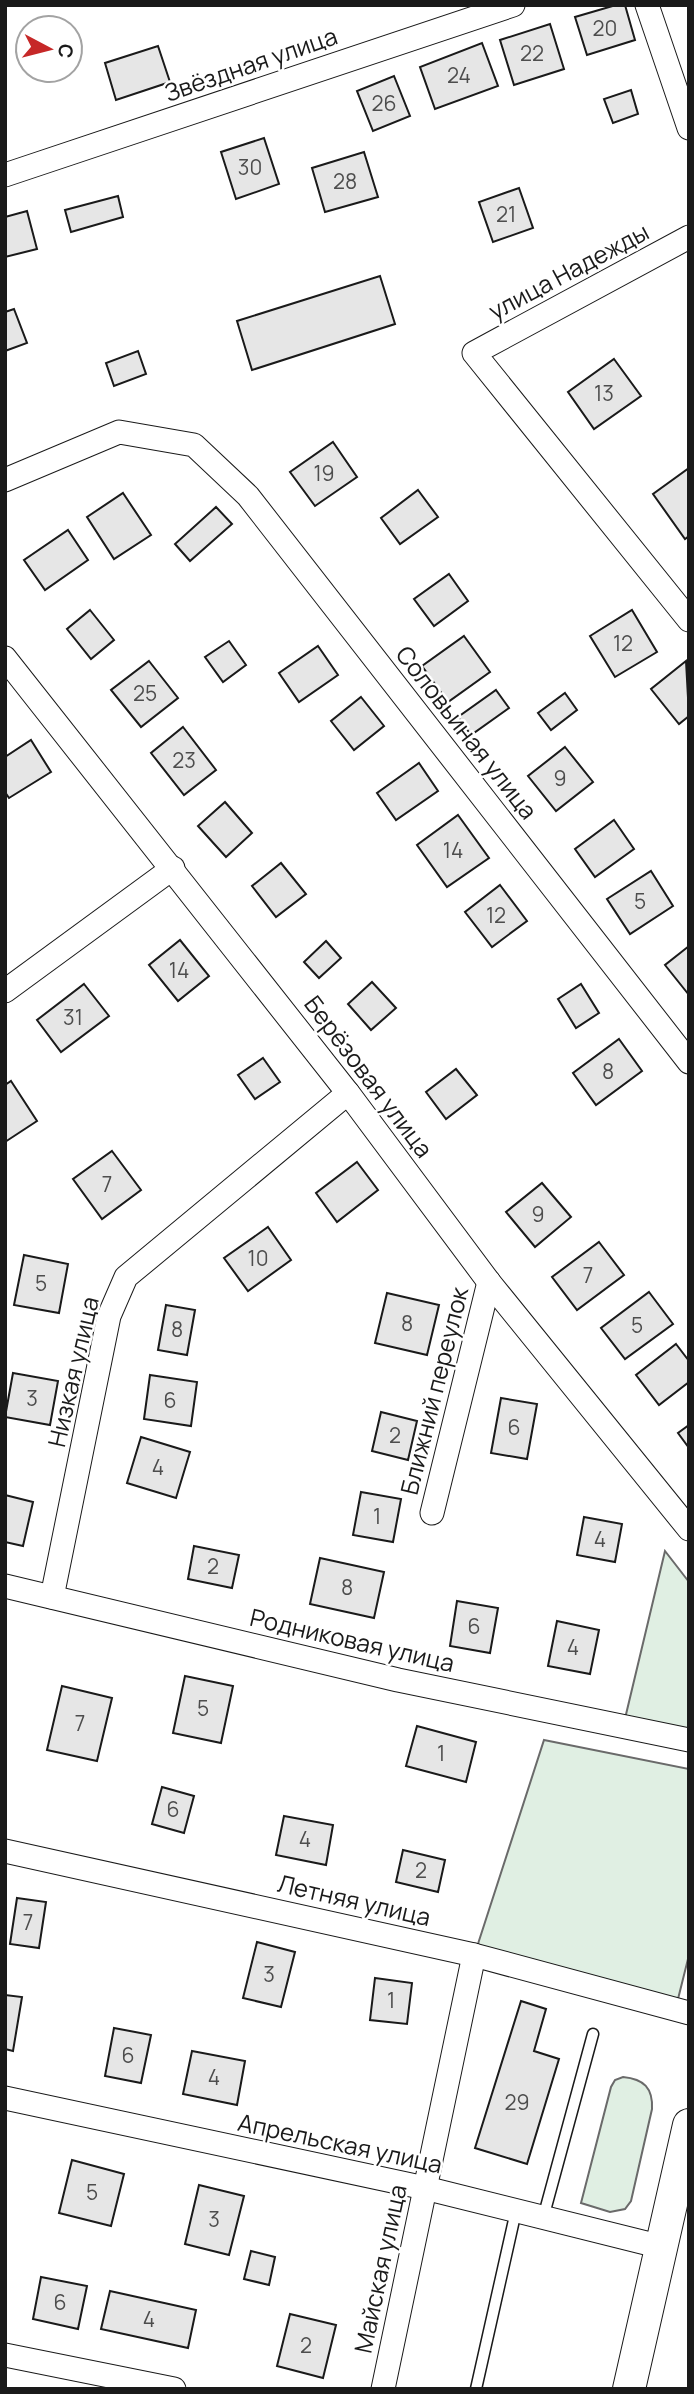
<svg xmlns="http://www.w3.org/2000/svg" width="694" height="2394" font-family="Manrope,sans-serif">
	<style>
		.grass { fill: #e0efe3; stroke: #6a6a6a; stroke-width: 2 }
		.building { fill: #e6e6e6; stroke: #1a1a1a; stroke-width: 2 }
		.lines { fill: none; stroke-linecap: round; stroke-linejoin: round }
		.service-casing { stroke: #1a1a1a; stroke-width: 13 }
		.minor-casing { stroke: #1a1a1a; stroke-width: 25 }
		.secondary-casing { stroke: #1a1a1a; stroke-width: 34 }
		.service { stroke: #fff; stroke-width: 10 }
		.minor { stroke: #fff; stroke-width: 23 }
		.secondary { stroke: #fff; stroke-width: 32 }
		.labels { text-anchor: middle; stroke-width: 5; stroke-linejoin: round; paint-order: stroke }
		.number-label { font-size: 21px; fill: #4d4d4d }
		.street-label { font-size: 24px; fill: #1a1a1a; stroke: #fff }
	</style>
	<rect width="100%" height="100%" fill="#fff"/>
	<g class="grass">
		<polygon points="665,1551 689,1582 689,1741 623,1727"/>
		<polygon points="544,1740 689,1769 689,1955 677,2003 476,1950"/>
		<path d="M623 2077C644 2079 653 2088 652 2109L631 2201 625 2209 610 2212 581 2203 611 2087 615 2080Z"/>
	</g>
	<g class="building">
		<polygon points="616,5 625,5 635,40 587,55 575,17"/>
		<polygon points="550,24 564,69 514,85 500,40"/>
		<polygon points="482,43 498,86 435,109 420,67"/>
		<polygon points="158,46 170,82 116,100 105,63"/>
		<polygon points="394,76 410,116 373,131 357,91"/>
		<polygon points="631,90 638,114 613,123 604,99"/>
		<polygon points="264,138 279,184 236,199 221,152"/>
		<polygon points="364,152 378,197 325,212 312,168"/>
		<polygon points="519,188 533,228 493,242 479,202"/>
		<polygon points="118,196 123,217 71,232 65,210"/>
		<polygon points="27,211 37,249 5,257 5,217"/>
		<polygon points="380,276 395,324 252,370 237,321"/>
		<polygon points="14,309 27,343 5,351 5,312"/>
		<polygon points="138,351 146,374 114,386 106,363"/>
		<polygon points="614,359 641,396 594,429 568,392"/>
		<polygon points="333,442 357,477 315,506 290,472"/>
		<polygon points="689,468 689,536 685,539 653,494"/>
		<polygon points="418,490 438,517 400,544 381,518"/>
		<polygon points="123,493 151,535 114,559 87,517"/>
		<polygon points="216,507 232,524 190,561 175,544"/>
		<polygon points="68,530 88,560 45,590 24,560"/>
		<polygon points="449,574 468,601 434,626 414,599"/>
		<polygon points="90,610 114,640 91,659 67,629"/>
		<polygon points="632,610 657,652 615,677 590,636"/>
		<polygon points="464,636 490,672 448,702 422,666"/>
		<polygon points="229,641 246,665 223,682 205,657"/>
		<polygon points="318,646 338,675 299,702 279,673"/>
		<polygon points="149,661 178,698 141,727 111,690"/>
		<polygon points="686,661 689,716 679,724 651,689"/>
		<polygon points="496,690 509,708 471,735 458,717"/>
		<polygon points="565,693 577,710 551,730 538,713"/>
		<polygon points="361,697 384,726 354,750 331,721"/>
		<polygon points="183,727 216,770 184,795 151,753"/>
		<polygon points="31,740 51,772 9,798 5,792 5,757"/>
		<polygon points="565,747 593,782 556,811 528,776"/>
		<polygon points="419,763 438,791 396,820 377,793"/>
		<polygon points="225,802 252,833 226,857 198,826"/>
		<polygon points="458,815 489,858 447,887 417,845"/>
		<polygon points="614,820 634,849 595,877 575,849"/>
		<polygon points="281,863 306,894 276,917 252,886"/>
		<polygon points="651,871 673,906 630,934 607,899"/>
		<polygon points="500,885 527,921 492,947 465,912"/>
		<polygon points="180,940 209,976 178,1001 149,965"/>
		<polygon points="326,941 341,958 319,978 304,962"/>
		<polygon points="689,946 689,995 665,965"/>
		<polygon points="372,982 396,1008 371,1030 348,1004"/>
		<polygon points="84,984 109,1016 61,1052 37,1020"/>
		<polygon points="581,984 599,1013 576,1028 558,999"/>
		<polygon points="619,1039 642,1071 596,1105 573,1073"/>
		<polygon points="263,1058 280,1082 255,1099 238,1075"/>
		<polygon points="456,1069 477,1095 446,1119 426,1092"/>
		<polygon points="11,1081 37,1121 5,1142 5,1085"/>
		<polygon points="112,1151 141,1190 102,1219 73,1179"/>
		<polygon points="357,1162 378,1190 337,1222 316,1193"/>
		<polygon points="542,1183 571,1217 535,1247 506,1212"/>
		<polygon points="268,1227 291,1260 248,1291 224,1258"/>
		<polygon points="599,1242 624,1275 577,1310 552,1277"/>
		<polygon points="24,1255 68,1264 59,1313 14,1305"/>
		<polygon points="649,1292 673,1324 625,1359 601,1328"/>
		<polygon points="387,1293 439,1305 427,1355 375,1343"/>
		<polygon points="166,1305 195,1310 187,1355 158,1350"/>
		<polygon points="676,1344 689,1361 689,1382 659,1405 636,1375"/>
		<polygon points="13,1373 58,1381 50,1425 5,1417"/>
		<polygon points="150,1375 197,1382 191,1426 144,1419"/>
		<polygon points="501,1398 537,1404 527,1459 491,1453"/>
		<polygon points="381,1412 417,1421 408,1460 372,1451"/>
		<polygon points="689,1425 689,1448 678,1433"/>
		<polygon points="141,1437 190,1452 176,1498 127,1483"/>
		<polygon points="361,1492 401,1499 393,1542 353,1535"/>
		<polygon points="5,1495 33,1502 23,1546 5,1542"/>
		<polygon points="584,1517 622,1524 615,1562 577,1555"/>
		<polygon points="194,1546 239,1555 232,1588 188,1579"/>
		<polygon points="320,1558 384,1572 374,1618 310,1604"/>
		<polygon points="457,1601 498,1608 490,1653 450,1646"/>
		<polygon points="557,1621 599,1630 590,1674 548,1666"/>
		<polygon points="185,1676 233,1686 221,1743 173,1733"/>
		<polygon points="62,1686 112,1698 97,1761 47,1750"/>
		<polygon points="417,1726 476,1742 466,1782 406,1766"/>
		<polygon points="162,1787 194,1796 184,1833 152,1824"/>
		<polygon points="284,1816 333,1825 326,1865 276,1855"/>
		<polygon points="403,1850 445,1860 438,1892 396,1882"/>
		<polygon points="17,1898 46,1902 39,1948 10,1944"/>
		<polygon points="257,1942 295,1952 281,2007 243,1998"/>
		<polygon points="375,1978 412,1983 407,2024 370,2020"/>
		<polygon points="5,1995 22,1997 13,2051 5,2049"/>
		<polygon points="521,2001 546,2009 534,2051 559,2059 527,2164 475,2148"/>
		<polygon points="114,2028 151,2035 141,2083 105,2076"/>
		<polygon points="192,2051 245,2061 237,2105 183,2094"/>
		<polygon points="72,2160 124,2174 111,2226 59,2213"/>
		<polygon points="199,2185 244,2196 229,2255 185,2244"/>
		<polygon points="251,2251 275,2257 269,2285 244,2279"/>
		<polygon points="41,2277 87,2286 78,2329 33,2319"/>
		<polygon points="110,2291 196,2310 188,2348 101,2329"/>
		<polygon points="290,2314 336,2325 323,2378 277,2366"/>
	</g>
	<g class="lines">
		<defs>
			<g id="service">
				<polyline points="543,2218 593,2034"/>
				<polyline points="476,2389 516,2211"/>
			</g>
			<g id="minor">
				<polyline points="647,5 689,128"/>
				<polyline points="5,175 513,5"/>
				<polyline points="689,237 474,353 689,620"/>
				<polyline points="5,480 119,432 194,445 248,496 689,1062"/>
				<polyline points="5,658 348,1093 489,1282 689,1529"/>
				<polyline points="5,991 173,868"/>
				<polyline points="432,1513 489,1282"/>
				<polyline points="5,1586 398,1680 689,1740"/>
				<polyline points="52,1597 109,1316 126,1277 348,1093"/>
				<polyline points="5,1851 474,1955 689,2013"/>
				<polyline points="5,2098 425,2188 662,2247"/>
				<polyline points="5,2355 174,2389"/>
				<polyline points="383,2389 474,1955"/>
			</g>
			<polyline id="secondary" points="629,2389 689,2125"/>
		</defs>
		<use href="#service" class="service-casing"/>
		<use href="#minor" class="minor-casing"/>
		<use href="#secondary" class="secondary-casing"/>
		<use href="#service" class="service"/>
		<use href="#minor" class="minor"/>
		<use href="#secondary" class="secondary"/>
	</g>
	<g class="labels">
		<g class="number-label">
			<text x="605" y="36">20</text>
			<text x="532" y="61">22</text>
			<text x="459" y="83">24</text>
			<text x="384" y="111">26</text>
			<text x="250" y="175">30</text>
			<text x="345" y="189">28</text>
			<text x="506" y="222">21</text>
			<text x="604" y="401">13</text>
			<text x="324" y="481">19</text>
			<text x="623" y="651">12</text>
			<text x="145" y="701">25</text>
			<text x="184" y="768">23</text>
			<text x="560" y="786">9</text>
			<text x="453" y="858">14</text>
			<text x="640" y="909">5</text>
			<text x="496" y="923">12</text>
			<text x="179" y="978">14</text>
			<text x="73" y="1025">31</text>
			<text x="608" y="1079">8</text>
			<text x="107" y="1192">7</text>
			<text x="538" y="1222">9</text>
			<text x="258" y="1266">10</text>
			<text x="588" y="1283">7</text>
			<text x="41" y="1291">5</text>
			<text x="407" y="1331">8</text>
			<text x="637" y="1333">5</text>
			<text x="177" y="1337">8</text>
			<text x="32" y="1406">3</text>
			<text x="170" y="1408">6</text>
			<text x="514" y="1435">6</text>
			<text x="395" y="1443">2</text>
			<text x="158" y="1475">4</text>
			<text x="377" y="1524">1</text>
			<text x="600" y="1547">4</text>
			<text x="213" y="1574">2</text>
			<text x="347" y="1595">8</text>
			<text x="474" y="1634">6</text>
			<text x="573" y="1655">4</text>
			<text x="203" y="1716">5</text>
			<text x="80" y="1731">7</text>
			<text x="441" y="1761">1</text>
			<text x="173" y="1817">6</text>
			<text x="305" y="1847">4</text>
			<text x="421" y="1878">2</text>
			<text x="28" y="1930">7</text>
			<text x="269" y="1982">3</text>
			<text x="391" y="2008">1</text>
			<text x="128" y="2063">6</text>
			<text x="214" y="2085">4</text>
			<text x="517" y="2110">29</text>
			<text x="92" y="2200">5</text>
			<text x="214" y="2227">3</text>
			<text x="60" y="2310">6</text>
			<text x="149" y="2327">4</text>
			<text x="306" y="2353">2</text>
		</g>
		<g class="street-label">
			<text transform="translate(251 65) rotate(-19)" y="8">Звёздная улица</text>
			<text transform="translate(569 272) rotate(-28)" y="8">улица Надежды</text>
			<text transform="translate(466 733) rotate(52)" y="8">Соловьиная улица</text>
			<text transform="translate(368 1077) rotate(53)" y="8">Берёзовая улица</text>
			<text transform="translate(74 1372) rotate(-77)" y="8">Низкая улица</text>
			<text transform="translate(435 1391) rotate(-76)" y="8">Ближний переулок</text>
			<text transform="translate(352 1641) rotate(13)" y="8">Родниковая улица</text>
			<text transform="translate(354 1901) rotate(13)" y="8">Летняя улица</text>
			<text transform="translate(340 2144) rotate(12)" y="8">Апрельская улица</text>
			<text transform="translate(381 2269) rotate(-78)" y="8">Майская улица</text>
		</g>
	</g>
	<rect width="694" height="2394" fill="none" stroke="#1a1a1a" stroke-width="14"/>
	<g transform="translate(49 49) rotate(97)"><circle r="33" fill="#ffffff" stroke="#a3a3a3" stroke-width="2"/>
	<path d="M0-5L12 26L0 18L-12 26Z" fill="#c62828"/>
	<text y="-10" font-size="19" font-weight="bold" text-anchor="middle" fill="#1a1a1a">С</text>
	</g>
</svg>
